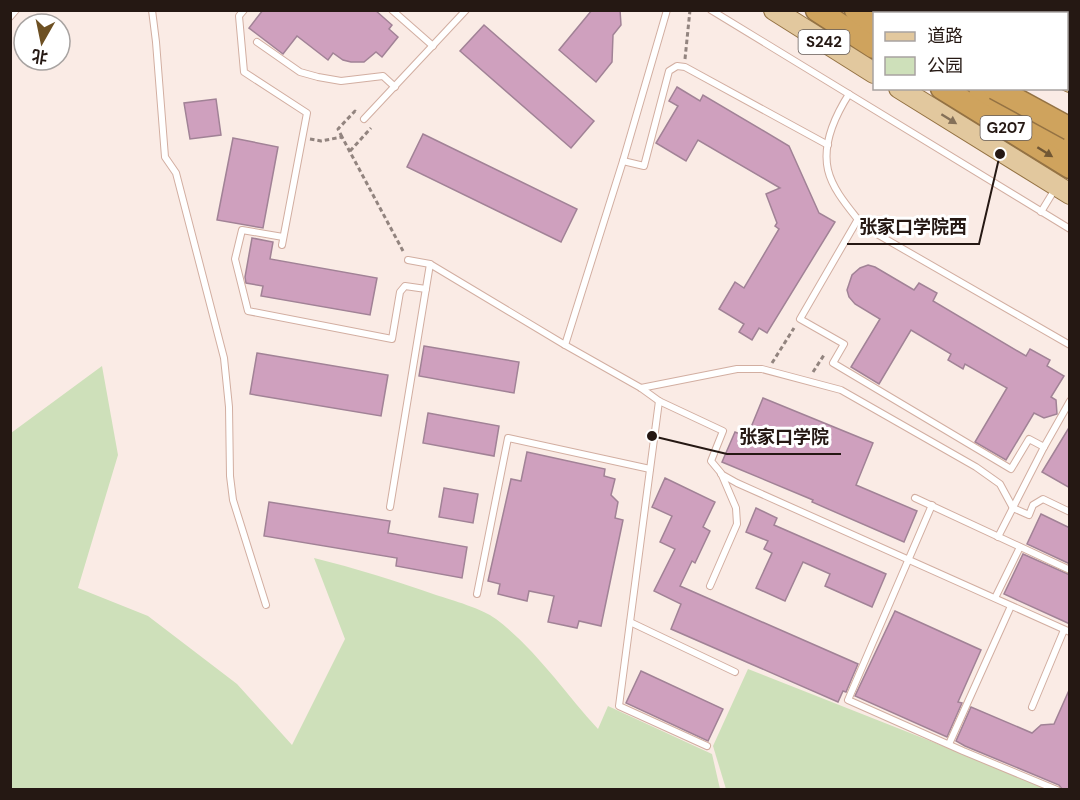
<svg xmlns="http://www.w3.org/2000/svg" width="1080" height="800" font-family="'DM Sans','Noto Sans SC',sans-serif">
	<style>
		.green { fill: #cee0ba }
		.building { fill: #cfa0be; stroke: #a18296; stroke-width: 1.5 }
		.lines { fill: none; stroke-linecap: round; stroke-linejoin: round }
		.lane-casing { stroke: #d2aea1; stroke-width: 8 }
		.street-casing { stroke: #d2aea1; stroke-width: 14 }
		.primary-casing { stroke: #947243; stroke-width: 22 }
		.highway-casing { stroke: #947243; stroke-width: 25 }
		.path { stroke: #92847f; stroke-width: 3; stroke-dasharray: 4.5 3; stroke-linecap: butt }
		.lane { stroke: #fff; stroke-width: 6 }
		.street { stroke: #fff; stroke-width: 12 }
		.primary { stroke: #e2c89e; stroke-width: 20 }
		.highway { stroke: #cfa35d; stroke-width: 22 }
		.highway-bridge-casing { stroke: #947243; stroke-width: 25; stroke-linecap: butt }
		.highway-bridge { stroke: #cfa35d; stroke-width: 22 }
		.oneway { fill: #847058 }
		.oneway2 { fill: #715734 }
		.labels { text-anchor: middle; stroke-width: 6; stroke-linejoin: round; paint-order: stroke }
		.shield { fill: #fff; stroke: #665d5a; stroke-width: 1.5 }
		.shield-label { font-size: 15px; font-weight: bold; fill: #251813 }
		.leader { fill: none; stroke: #251813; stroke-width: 2 }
		.callout-dot { fill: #251813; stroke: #fff; stroke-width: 2 }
		.callout-label { font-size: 18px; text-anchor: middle; font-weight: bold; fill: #251813; stroke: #fff; stroke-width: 6; stroke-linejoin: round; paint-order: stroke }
	</style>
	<rect width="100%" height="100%" fill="#faebe5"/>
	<g class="green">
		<path d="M102 366 118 455 78 588 148 616 237 684 292 745 345 639 314 558C355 568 396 581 436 595 452 600 483 609 496 619 535 648 565 693 598 729L608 706 712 754 720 789H11V433Z"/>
		<polygon points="748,669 1052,789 726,789 713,746"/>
	</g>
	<g class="building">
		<polygon points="263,10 375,10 392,25 389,29 398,37 382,57 376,52 364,62 351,62 343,60 333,53 328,60 297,36 283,54 249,28"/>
		<polygon points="592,10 620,10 621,25 613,35 612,62 596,82 559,50"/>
		<polygon points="484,25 594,121 571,148 460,51"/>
		<polygon points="677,87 700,101 703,95 789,146 819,213 835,222 767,333 759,328 752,340 739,332 744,324 719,309 735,282 744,288 779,229 775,226 777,223 766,194 780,188 698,140 686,161 656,143 678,106 669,101"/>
		<polygon points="216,99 221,135 190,139 184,103"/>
		<polygon points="423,134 577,209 561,242 407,167"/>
		<polygon points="233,138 278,147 263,228 217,220"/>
		<polygon points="252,238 273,242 270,259 377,278 370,315 261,296 263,286 246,283 245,277"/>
		<polygon points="868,265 875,267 914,290 919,283 937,293 933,301 1026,356 1030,349 1050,360 1047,366 1064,376 1051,397 1056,400 1057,414 1044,418 1034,413 1006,460 975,442 1007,388 965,364 963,369 948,360 951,354 911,330 879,384 851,367 880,319 855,304 849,297 847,290 852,275 860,268"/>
		<polygon points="424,346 519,362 514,393 419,376"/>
		<polygon points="257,353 388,375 381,416 250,394"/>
		<polygon points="763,398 873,443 856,485 917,511 904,542 812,502 813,500 722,462 735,432 747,437"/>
		<polygon points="428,413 499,426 494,456 423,443"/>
		<polygon points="1070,426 1070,488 1042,472"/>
		<polygon points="527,452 605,469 604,476 615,479 611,495 618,502 615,518 623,520 601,626 579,621 577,628 548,622 554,596 529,591 527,601 498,594 500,584 488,581 511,479 521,481"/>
		<polygon points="665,478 715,502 703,527 710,531 695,563 692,561 680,586 858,664 846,692 843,691 838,702 671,629 681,604 654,591 675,549 660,542 672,516 652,507"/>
		<polygon points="444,488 478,494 473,523 439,517"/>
		<polygon points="269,502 390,521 388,533 467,547 462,578 396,566 397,558 264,536"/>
		<polygon points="756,508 777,518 774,525 886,574 872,607 825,586 830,574 803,562 785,601 756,588 772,553 764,549 768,541 746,532"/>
		<polygon points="1041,514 1070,528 1070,564 1027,544"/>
		<polygon points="1023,554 1070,575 1070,624 1004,594"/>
		<polygon points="895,611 981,650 958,702 962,703 947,737 855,696"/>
		<polygon points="641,671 723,709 708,741 626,703"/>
		<polygon points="1070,688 1070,789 1062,789 1059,785 965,746 956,741 971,707 1032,733 1041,725 1054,724"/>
	</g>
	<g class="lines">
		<defs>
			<g id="lane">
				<polyline points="152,10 156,42 165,157 176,173 224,358 229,407 230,476 233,500 266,605"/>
				<polyline points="244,10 239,16 244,72 307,113 282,245"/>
				<polyline points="392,10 433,46"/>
				<polyline points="711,10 1070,229"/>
				<polyline points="10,17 16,10"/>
				<polyline points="257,42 300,72 318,77 341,81 383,76 395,87"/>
				<path d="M849 94C835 116 822 144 828 170 833 191 850 209 863 226L1070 345"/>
				<polyline points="364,119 466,10"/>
				<polyline points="623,161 644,166 669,71 677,66 685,67 828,145"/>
				<polyline points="1041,212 1055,189"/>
				<polyline points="858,219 800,319 844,344 833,363 1011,469 1029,439 1044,447"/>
				<polyline points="283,237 242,230 235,259 248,311 392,339 400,292 405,286 426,289"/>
				<polyline points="408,260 430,264 565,345 641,388 659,401 723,431 711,461 721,473 736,508 737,524 710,586"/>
				<polyline points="565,345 623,161 667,10"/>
				<polyline points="641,388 737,369 762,369 841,390 976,467 1000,484 1013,508 1029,515 1033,505 1043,499 1070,512"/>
				<polyline points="659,401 619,706 707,746"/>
				<polyline points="721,474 737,483 1070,632"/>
				<polyline points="915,498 1070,570"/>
				<polyline points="932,505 848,700 963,751 1057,790"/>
				<polyline points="390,507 430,264"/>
				<polyline points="998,537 1044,447 1070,401"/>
				<polyline points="477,594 508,438 650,469"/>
				<polyline points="995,598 1020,547"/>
				<polyline points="630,622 735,672"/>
				<polyline points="1032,707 1064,630"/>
				<polyline points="949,744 1011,606"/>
			</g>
			<g id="street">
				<polyline points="1044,10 1048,14"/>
				<polyline points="1066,38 1070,42"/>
			</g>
			<g id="primary">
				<polyline points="774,10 874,73"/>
				<polyline points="882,10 887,14"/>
				<polyline points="948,10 954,14"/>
				<polyline points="1066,80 1070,82"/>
				<polyline points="899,88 1070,194"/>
			</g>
			<g id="highway">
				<polyline points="817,10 874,47"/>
				<polyline points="856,10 874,23"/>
				<polyline points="942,88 1070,167"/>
				<polyline points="980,88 1070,144"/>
			</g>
		</defs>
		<use href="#lane" class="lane-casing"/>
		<use href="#street" class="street-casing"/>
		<use href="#primary" class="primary-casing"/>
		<use href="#highway" class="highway-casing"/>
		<g class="path">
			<polyline points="685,59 690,10"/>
			<polyline points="342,137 338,129 355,111 357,114"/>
			<polyline points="310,139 321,141 342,137 403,251"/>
			<polyline points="350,151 371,128"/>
			<polyline points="772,363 794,328"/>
			<polyline points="813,372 824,355"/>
		</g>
		<use href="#lane" class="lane"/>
		<use href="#street" class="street"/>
		<use href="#primary" class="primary"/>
		<use href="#highway" class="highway"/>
		<defs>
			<polyline id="highway-bridge" points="995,88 1070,129"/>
		</defs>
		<use href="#highway-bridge" class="highway-bridge-casing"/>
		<use href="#highway-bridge" class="highway-bridge"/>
	</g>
	<defs><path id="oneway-solid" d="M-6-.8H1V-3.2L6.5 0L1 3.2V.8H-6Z" transform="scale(1.5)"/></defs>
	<use class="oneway" href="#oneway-solid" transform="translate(949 119) rotate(32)"/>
	<use class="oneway2" href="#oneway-solid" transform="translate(1045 152) rotate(32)"/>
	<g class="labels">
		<g class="shield">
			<rect x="798.5" y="30" width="51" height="24" rx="4.5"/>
			<rect x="980.5" y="116" width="51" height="24" rx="4.5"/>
		</g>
		<g class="shield-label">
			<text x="824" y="47">S242</text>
			<text x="1006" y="133">G207</text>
		</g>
	</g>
	<path class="leader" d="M1000 154L979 244H847M652 436L727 454H841"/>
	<g class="callout-dot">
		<circle cx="1000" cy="154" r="6"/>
		<circle cx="652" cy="436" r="6"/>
	</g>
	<g class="callout-label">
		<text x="913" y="233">张家口学院西</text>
		<text x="784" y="443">张家口学院</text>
	</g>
	<rect width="1080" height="800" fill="none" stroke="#251813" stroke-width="24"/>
	<rect x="873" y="12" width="195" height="78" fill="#ffffff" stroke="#a8a3a1" stroke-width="1.5"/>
	<rect x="885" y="32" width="30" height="9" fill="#e2c89e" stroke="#a8a3a1" stroke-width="1.5"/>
	<text x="927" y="42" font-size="18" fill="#251813">道路</text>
	<rect x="885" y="57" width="30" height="18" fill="#cee0ba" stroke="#a8a3a1" stroke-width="1.5"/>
	<text x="927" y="72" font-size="18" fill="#251813">公园</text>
	<g transform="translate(42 42) rotate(189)"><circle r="28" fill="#ffffff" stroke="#a8a3a1" stroke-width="1.5"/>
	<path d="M0-4.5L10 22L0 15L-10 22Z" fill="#6d5023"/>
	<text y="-9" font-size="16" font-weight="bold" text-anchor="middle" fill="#251813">北</text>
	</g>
</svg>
